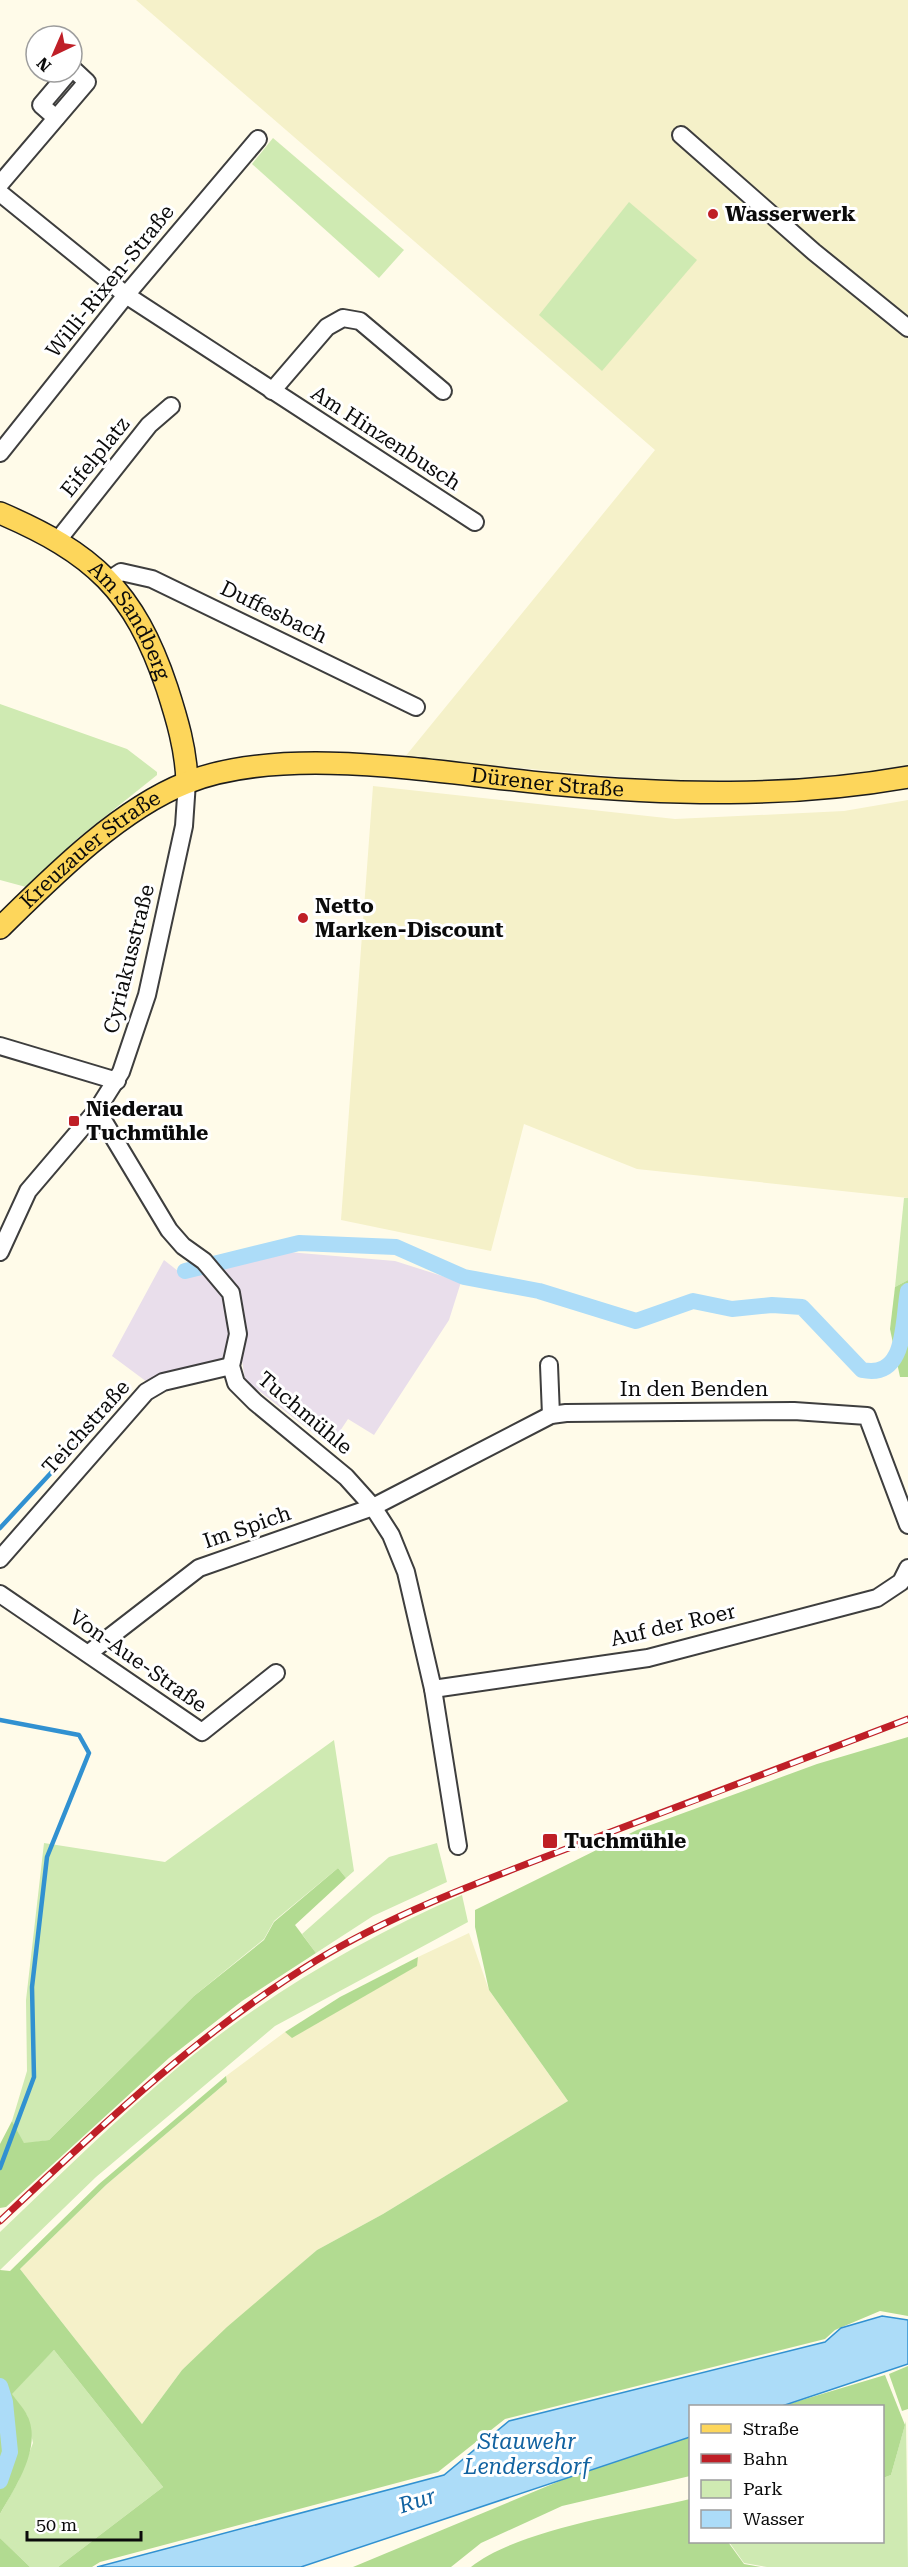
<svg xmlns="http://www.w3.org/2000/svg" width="908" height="2567" font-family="'Roboto Serif',serif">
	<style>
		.industrial { fill: #e9deeb }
		.farmland { fill: #f5f1c9 }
		.green { fill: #cfeab2 }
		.forest { fill: #b2db91 }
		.water { fill: #acdcf8; stroke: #3191d1; stroke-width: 1.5 }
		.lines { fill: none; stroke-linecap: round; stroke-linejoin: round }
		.stream { stroke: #3191d1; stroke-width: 4.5 }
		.canal { stroke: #acdcf8; stroke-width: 16 }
		.minor-casing { stroke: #3e3e3e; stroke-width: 20 }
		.major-casing { stroke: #1c1c1c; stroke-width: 24 }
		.minor { stroke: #fff; stroke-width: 16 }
		.major { stroke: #fdd65b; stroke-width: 21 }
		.rail-casing { stroke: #bf1f27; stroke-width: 7 }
		.rail { stroke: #fff; stroke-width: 4.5; stroke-dasharray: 14; stroke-linecap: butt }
		.poi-dot { fill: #bf1f27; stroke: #fff; stroke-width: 2 }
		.labels { text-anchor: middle; stroke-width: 6; stroke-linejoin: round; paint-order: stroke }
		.poi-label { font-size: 21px; font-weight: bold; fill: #0b0b0b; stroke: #fff; text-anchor: start }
		.street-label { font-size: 21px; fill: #0b0b0b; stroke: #fff }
		.water-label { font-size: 22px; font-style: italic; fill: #1162a0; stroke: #fff }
	</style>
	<rect width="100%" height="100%" fill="#fffbe9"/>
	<polygon class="industrial" points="276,1251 395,1261 461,1282 449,1320 374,1435 348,1419 330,1446 245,1380 241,1354 147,1382 112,1356 164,1260 178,1271 205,1275"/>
	<g class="farmland">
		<polygon points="136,0 908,0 908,768 844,778 752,783 678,782 404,758 655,450"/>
		<polygon points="373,786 675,819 844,811 908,800 908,1198 637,1169 524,1124 491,1251 341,1220"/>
		<polygon points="469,1933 489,1990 568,2101 383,2214 317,2250 182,2370 142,2424 20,2269 106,2185 227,2082 226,2076 285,2032 292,2037 416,1966 418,1957"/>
	</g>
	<g class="green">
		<polygon points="273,138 404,250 379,278 252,164"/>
		<polygon points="629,202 697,260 602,371 539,315"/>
		<polygon points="0,704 127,749 157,772 157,775 77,839 26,887 0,880"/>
		<polygon points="904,1198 908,1198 908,1280 895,1287"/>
		<polygon points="334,1740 354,1871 346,1878 338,1868 274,1921 264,1939 194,1996 49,2140 24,2144 12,2121 27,2071 26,2000 44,1843 165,1862"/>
		<polygon points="437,1843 447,1882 373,1916 316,1953 302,1934 389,1857"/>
		<path d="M462 1895 468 1922 275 2026 96 2177 0 2270V2232C58 2177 115 2120 176 2069 263 1997 360 1939 462 1895Z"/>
		<polygon points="54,2350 163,2487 58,2567 30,2567 0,2538 0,2514 18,2482 33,2443 27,2415 11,2394"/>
		<polygon points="906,2421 908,2567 767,2567 744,2563 729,2542 882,2542 883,2478 891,2475"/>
	</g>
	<g class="forest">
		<polygon points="908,1280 908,1377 900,1377 890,1329 895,1287"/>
		<path d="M908 1737V2316L880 2311 835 2330 825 2339 505 2419 438 2472 100 2562 92 2567H58L163 2487 54 2350 12 2394C16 2400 22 2406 26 2413 44 2445 16 2486 0 2514V2270L10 2271 99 2184 226 2076 227 2082 106 2185 20 2269 142 2424 182 2370 227 2327 317 2250 383 2214 568 2101 489 1990 475 1927V1910L637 1830 817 1764Z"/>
		<polygon points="338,1868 346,1878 295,1925 316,1953 242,2001 169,2058 6,2207 0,2208 0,2144 12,2121 24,2143 49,2140 194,1996 264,1940 274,1922"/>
		<polygon points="418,1957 417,1966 292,2038 285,2032 340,1997"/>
		<polygon points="908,2366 908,2409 902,2411 889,2374"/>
		<polygon points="885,2375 905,2425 891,2475 883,2478 882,2406 782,2406"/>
		<polygon points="690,2435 690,2476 562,2506 481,2543 451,2567 353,2567 598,2465"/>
		<path d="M690 2499V2542H728L744 2564 761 2567H471C516 2530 632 2513 690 2499Z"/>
		<polygon points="0,2538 30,2567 0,2567"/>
	</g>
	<polygon class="water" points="882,2316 908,2320 908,2364 782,2406 690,2406 690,2437 301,2567 97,2567 444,2475 509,2421 825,2342 841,2328"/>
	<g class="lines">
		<g class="stream">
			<polyline points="0,1528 61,1462 120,1385"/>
			<polyline points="0,1720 79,1735 89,1753 47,1857 32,1987 34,2077 0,2168"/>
		</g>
		<g class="canal">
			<path d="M185 1271 299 1243 396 1247 464 1277 539 1291 636 1321 693 1301 732 1309 772 1305 802 1307 862 1370C907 1379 902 1323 908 1291"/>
			<polyline points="0,2386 5,2402 10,2452 0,2481"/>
		</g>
		<defs>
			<g id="minor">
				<polyline points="56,118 41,105 69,72"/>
				<polyline points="681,135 814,252 908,328"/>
				<polyline points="0,184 87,82 72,68"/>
				<polyline points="0,193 126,295 475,522"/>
				<polyline points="272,391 327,327 343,318 360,321 443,391"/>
				<polyline points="0,453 126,295 258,139"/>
				<polyline points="58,540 149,425 171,406"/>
				<polyline points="109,580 121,572 152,579 416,707"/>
				<polyline points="0,1046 117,1081"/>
				<polyline points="97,1110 169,1230 183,1246 204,1261 231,1293 238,1334 231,1366 236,1383 255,1402 346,1477 373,1507 391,1535 406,1572 433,1689 458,1846"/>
				<polyline points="0,1252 28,1191 97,1110 121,1072 147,995 184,826 187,782"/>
				<polyline points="549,1365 551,1415"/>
				<polyline points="0,1559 146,1392 163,1382 231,1366"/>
				<polyline points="0,1594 202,1732 276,1673"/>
				<polyline points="89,1653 199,1568 373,1507 551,1415 566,1413 794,1411 867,1416 908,1525"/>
				<polyline points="433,1689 648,1658 877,1598 901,1582 908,1568"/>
			</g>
			<g id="major">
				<path id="s1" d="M0 513C93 553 134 590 167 688 177 719 186 749 187 782"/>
				<path id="s2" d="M0 928C52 877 118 810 186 783 284 743 446 774 551 784 671 795 789 798 908 777"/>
			</g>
		</defs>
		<use href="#minor" class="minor-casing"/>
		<use href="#major" class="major-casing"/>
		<use href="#minor" class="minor"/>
		<use href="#major" class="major"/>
		<defs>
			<path id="rail" d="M0 2221C100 2127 199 2032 317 1960 401 1909 496 1876 587 1841 694 1801 801 1760 908 1719"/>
		</defs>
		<use href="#rail" class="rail-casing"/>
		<use href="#rail" class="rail"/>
	</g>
	<g class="poi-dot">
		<circle cx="713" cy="214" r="6"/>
		<circle cx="303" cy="918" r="6"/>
		<rect x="68" y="1115" width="12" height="12" rx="3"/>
		<rect x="542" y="1833" width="16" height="16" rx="3"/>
	</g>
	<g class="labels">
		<g class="poi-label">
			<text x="725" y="221">Wasserwerk</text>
			<text x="315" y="913">Netto<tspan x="315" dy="24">Marken-Discount</tspan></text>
			<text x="86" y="1116">Niederau<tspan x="86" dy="24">Tuchmühle</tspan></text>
			<text x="564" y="1848">Tuchmühle</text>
		</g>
		<g class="street-label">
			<text transform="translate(110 281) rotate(-51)" y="7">Willi-Rixen-Straße</text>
			<text transform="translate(386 438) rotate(33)" y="7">Am Hinzenbusch</text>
			<text transform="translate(95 457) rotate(-51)" y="7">Eifelplatz</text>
			<text transform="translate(274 612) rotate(26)" y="7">Duffesbach</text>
			<text dy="7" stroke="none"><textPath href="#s1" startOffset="174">Am Sandberg</textPath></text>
			<text dy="7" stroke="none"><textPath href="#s2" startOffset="602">Dürener Straße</textPath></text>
			<text dy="7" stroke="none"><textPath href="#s2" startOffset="120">Kreuzauer Straße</textPath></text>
			<text transform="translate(129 959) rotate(-76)" y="7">Cyriakusstraße</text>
			<text x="694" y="1396">In den Benden</text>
			<text transform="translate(305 1413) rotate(40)" y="7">Tuchmühle</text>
			<text transform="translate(86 1427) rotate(-48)" y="7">Teichstraße</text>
			<text transform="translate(247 1527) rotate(-19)" y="7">Im Spich</text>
			<text transform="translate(673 1625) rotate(-13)" y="7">Auf der Roer</text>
			<text transform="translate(138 1661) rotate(35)" y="7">Von-Aue-Straße</text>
		</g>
		<g class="water-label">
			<text x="527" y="2449">Stauwehr<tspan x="527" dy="25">Lendersdorf</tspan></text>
			<text transform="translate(417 2500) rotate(-18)" y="8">Rur</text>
		</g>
	</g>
	<rect x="689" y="2405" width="195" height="138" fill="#ffffff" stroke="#9d9d9d" stroke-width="1.5"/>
	<rect x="701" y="2424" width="30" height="9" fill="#fdd65b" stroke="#9d9d9d" stroke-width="1.5"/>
	<text x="743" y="2435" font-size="18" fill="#0b0b0b">Straße</text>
	<rect x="701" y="2454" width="30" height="9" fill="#bf1f27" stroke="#9d9d9d" stroke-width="1.5"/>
	<text x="743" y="2465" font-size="18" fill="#0b0b0b">Bahn</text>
	<rect x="701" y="2480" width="30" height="18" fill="#cfeab2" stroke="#9d9d9d" stroke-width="1.5"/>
	<text x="743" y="2495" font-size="18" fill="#0b0b0b">Park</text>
	<rect x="701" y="2510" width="30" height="18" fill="#acdcf8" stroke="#9d9d9d" stroke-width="1.5"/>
	<text x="743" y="2525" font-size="18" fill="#0b0b0b">Wasser</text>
	<g transform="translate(54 54) rotate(224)"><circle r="28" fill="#ffffff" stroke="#9d9d9d" stroke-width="1.5"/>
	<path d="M0-4.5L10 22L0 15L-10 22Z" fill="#bf1f27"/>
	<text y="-9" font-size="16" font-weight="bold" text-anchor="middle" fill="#0b0b0b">N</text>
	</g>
	<path d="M27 2531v9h114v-9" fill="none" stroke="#0b0b0b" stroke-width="3"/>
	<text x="36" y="2531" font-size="18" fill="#0b0b0b" stroke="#ffffff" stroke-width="4.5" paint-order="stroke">50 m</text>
</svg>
